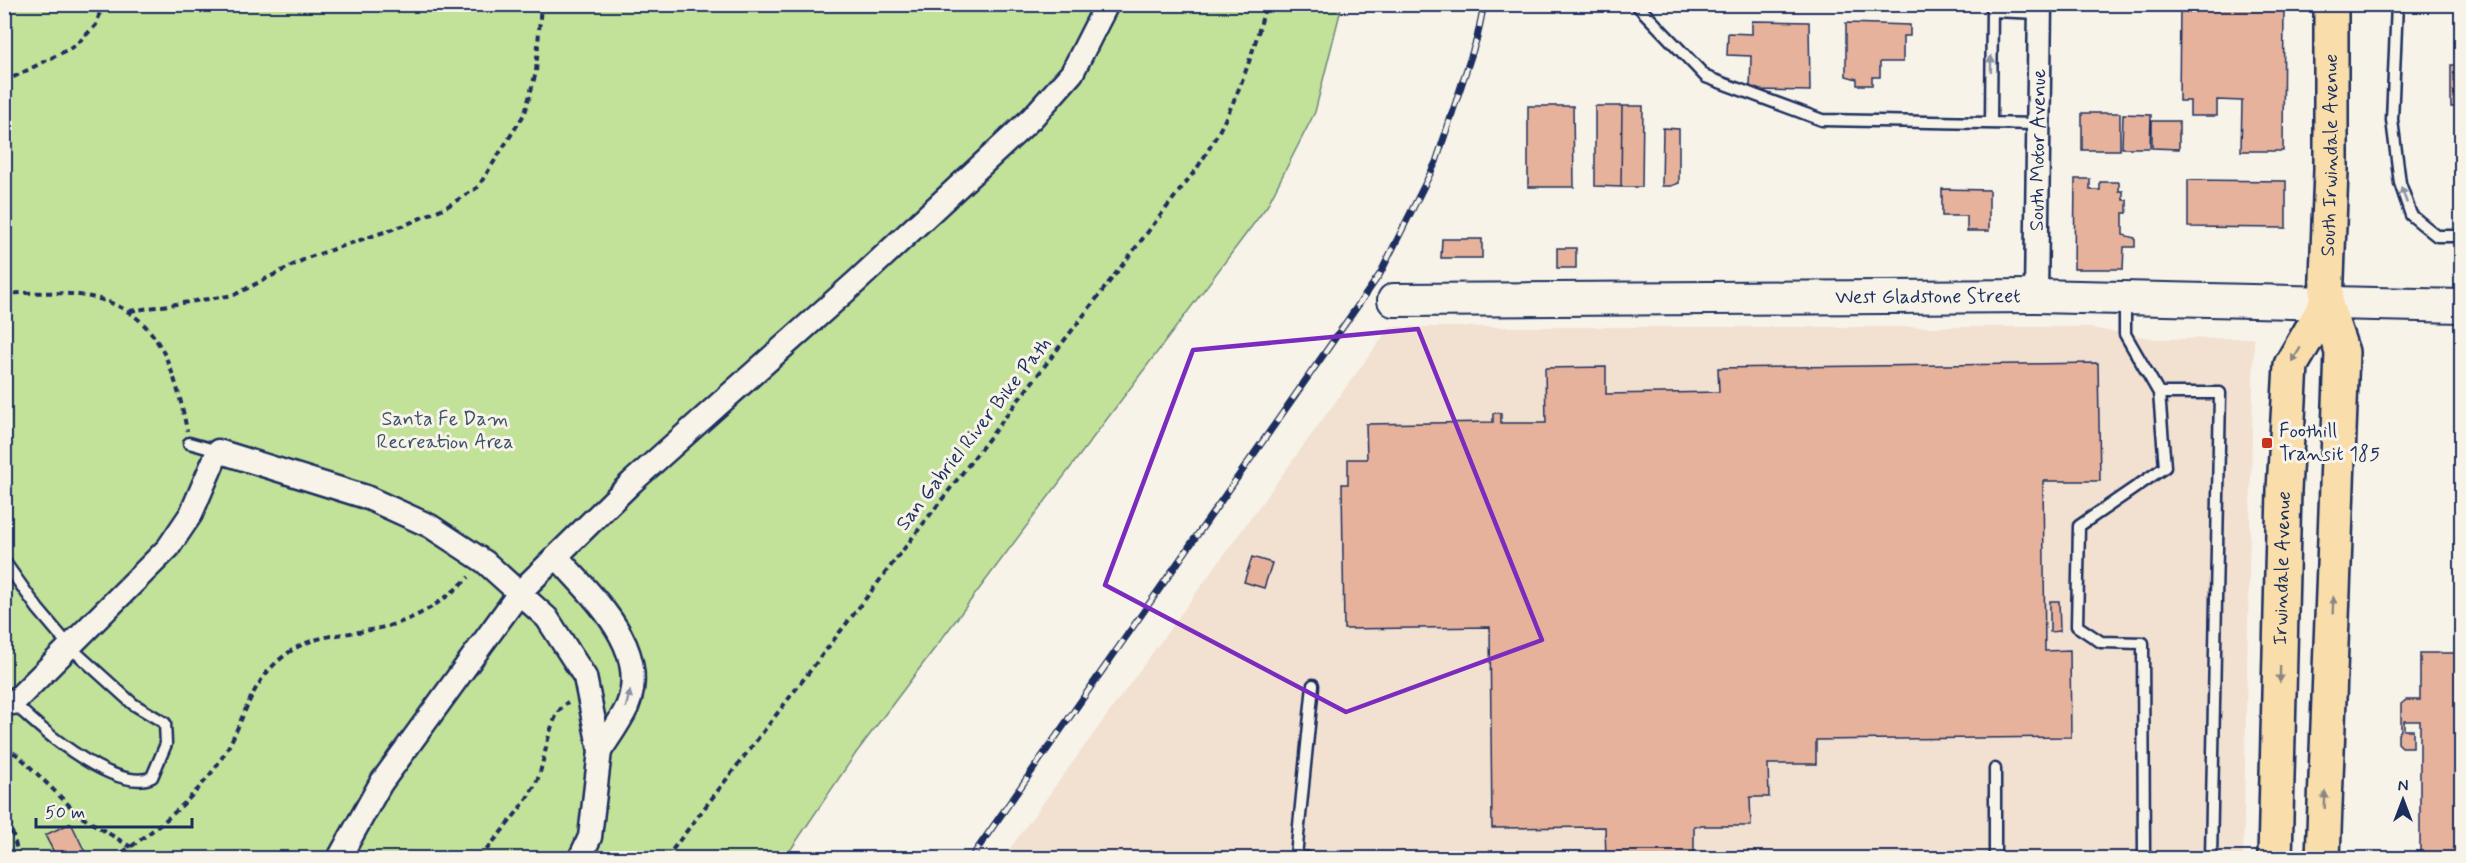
<svg xmlns="http://www.w3.org/2000/svg" width="2466" height="863" viewBox="0 0 2466 863" font-family="Mynerve,sans-serif">
  <style>
    .built { fill: #f2e0d1 }
    .green { fill: #c2e199; stroke: #6e887c; stroke-width: 1.5 }
    .building { fill: #e7b29b; stroke: #1b2f5e; stroke-width: 1.5 }
    .lines { fill: none; stroke-linecap: round; stroke-linejoin: round }
    .lane-casing { stroke: #1b2f5e; stroke-width: 15 }
    .street-casing { stroke: #1b2f5e; stroke-width: 27 }
    .secondary-casing { stroke: #1b2f5e; stroke-width: 36 }
    .primary-casing { stroke: #1b2f5e; stroke-width: 38 }
    .path { stroke: #1b2f5e; stroke-width: 4; stroke-dasharray: 6 4.5; stroke-linecap: butt }
    .lane { stroke: #f7f3e8; stroke-width: 10 }
    .street { stroke: #f7f3e8; stroke-width: 22 }
    .secondary { stroke: #f7f3e8; stroke-width: 32 }
    .primary { stroke: #f9deab; stroke-width: 33 }
    .rail-casing { stroke: #1b2f5e; stroke-width: 7 }
    .rail { stroke: #f7f3e8; stroke-width: 4.5; stroke-dasharray: 14; stroke-linecap: butt }
    .oneway { fill: #8991a3 }
    .oneway2 { fill: #8a8684 }
    .marked { fill: none; stroke: #7b2cbf; stroke-width: 4.5; stroke-linejoin: round }
    .poi-dot { fill: #c8321e; stroke: #f7f3e8; stroke-width: 2 }
    .labels { text-anchor: middle; dominant-baseline: central; stroke-width: 6; stroke-linejoin: round; paint-order: stroke }
    .street-label { font-size: 20px; fill: #1b2f5e; stroke: #f7f3e8 }
    .park-label { font-size: 20px; fill: #3c536a; stroke: #f7f3e8 }
    .poi-label { font-size: 20px; fill: #1b2f5e; stroke: #f7f3e8; text-anchor: start }
  </style>
  <rect width="100%" height="100%" fill="#f7f3e8"/>
  <filter id="ink" filterUnits="userSpaceOnUse"><feTurbulence type="fractalNoise" baseFrequency=".0167" numOctaves="2"/><feDisplacementMap in="SourceGraphic" scale="12" xChannelSelector="R" yChannelSelector="G"/><feConvolveMatrix kernelMatrix="1 2 1 2 8 2 1 2 1" color-interpolation-filters="sRGB"/></filter>
  <g filter="url(#ink)">
    <path class="built" d="M1390,327H2084L2157,339L2254,338L2243,858H1003Z"/>
    <path class="green" d="M5,5H1342L1315,112L1267,206L856,753L785,858H5Z"/>
    <path class="building" d="M2080,4H2176V8L2080,7Z
      M2180,4H2284L2283,151H2241L2242,101L2217,100V116H2190V101H2179Z
      M1752,21L1809,22L1810,91L1750,90L1751,56L1727,55L1728,33L1752,34Z
      M1846,23L1910,25V36H1903V62H1880V77H1872V85H1857V79L1846,76Z
      M2456,52H2462V107H2451V65H2456Z
      M1528,106H1573L1574,187H1528Z
      M1595,106H1622L1621,187L1595,186Z
      M1622,106H1643L1642,187H1621Z
      M2082,113H2120V150H2082Z
      M2123,114L2151,115L2150,148H2122Z
      M2152,121H2179V149L2152,148Z
      M1663,128L1679,129V183L1671,186H1662Z
      M2075,179H2090V190H2100V182H2119V191H2123V200H2127V213H2123V235L2135,238V247H2124L2123,269H2074Z
      M2188,180L2286,181V228L2188,227Z
      M1942,189L1989,190V231H1967V216H1942Z
      M1442,239H1482V258H1441Z
      M1557,248H1576V268H1557Z
      M2098,363L2100,481H2043L2045,651L2070,650L2071,737L1816,740V764H1768L1769,797H1750L1751,826H1694V858H1606L1605,827L1492,828L1490,627L1344,629L1342,484H1348V459H1367L1366,424L1493,422V413H1501V423H1546L1545,368L1606,367V394L1719,392L1718,368Z
      M1252,557L1272,563L1264,588L1244,582Z
      M2050,601H2059L2060,631L2050,632Z
      M2420,653H2462V858H2420V721H2404V730H2413V747H2402L2398,743V734L2401,730V704L2406,700H2420Z
      M71,823L85,852L71,858H57L45,835Z"/>
    <g class="lines">
      <g class="lane-casing">
        <path id="lane" d="M1636,4L1706,77L1822,120L2039,124
          M2397,4L2392,120L2400,183L2411,215L2437,236H2462
          M1992,11L2040,13
          M1991,122L1992,4
          M2125,299V334L2159,393L2165,467L2079,526L2077,626L2101,642L2143,643L2144,858
          M2159,393H2220L2211,858
          M189,443L218,451
          M4,561L38,609L71,648L133,704L165,723L166,744L152,777C115,795 28,721 4,692
          M1308,858L1296,856L1313,685
          M1995,858V769"/>
      </g>
      <g class="street-casing">
        <g id="street">
          <path id="s1" d="M2036,296L2040,4"/>
          <path d="M557,557C591,596 652,648 627,707C620,722 609,737 600,751"/>
          <path d="M13,703L168,548L191,514L218,451L366,497L430,526L485,562L547,618L585,677L600,751L590,837L580,858"/>
          <path d="M339,858L381,783L520,592L632,482L857,281L1032,118L1072,73L1107,4"/>
        </g>
      </g>
      <g class="secondary-casing">
        <g id="secondary">
          <path id="s2" d="M1394,300L2036,296L2462,306"/>
        </g>
      </g>
      <g class="primary-casing">
        <g id="primary">
          <path id="s3" d="M2275,858L2284,490L2291,365L2326,305"/>
          <path id="s4" d="M2323,858L2342,352L2326,305L2331,170V4"/>
        </g>
      </g>
      <path class="path" d="M97,4H111
        M4,82L75,46L96,25L102,6
        M4,294C124,286 165,311 187,431
        M130,311L234,295L307,258L405,225L448,206L478,187L525,113L536,72L541,4
        M4,747L19,756L80,816L131,847
        M4,801L19,858
        M114,858C155,831 196,799 223,756C246,719 248,684 284,656C313,632 350,636 384,627C418,619 444,601 469,577
        M480,858C498,835 523,808 536,783C546,763 547,715 568,702
        M666,858L1197,168C1232,115 1250,66 1266,4"/>
      <use href="#lane" class="lane"/>
      <use href="#street" class="street"/>
      <use href="#secondary" class="secondary"/>
      <use href="#primary" class="primary"/>
      <g class="rail-casing">
        <path id="rail" d="M971,858L1380,274L1436,162L1477,38L1484,4"/>
      </g>
      <use href="#rail" class="rail"/>
    </g>
    <defs><path id="oneway-solid" d="M-6-.8H1V-3.2L6.5 0L1 3.2V.8H-6Z" transform="scale(1.5)"/></defs>
    <g class="oneway">
      <use href="#oneway-solid" transform="translate(1991 64) rotate(-89)"/>
      <use href="#oneway-solid" transform="translate(2404 195) rotate(-109)"/>
      <use href="#oneway-solid" transform="translate(628 699) rotate(-76)"/>
    </g>
    <g class="oneway2">
      <use href="#oneway-solid" transform="translate(2296 355) rotate(121)"/>
      <use href="#oneway-solid" transform="translate(2333 605) rotate(-88)"/>
      <use href="#oneway-solid" transform="translate(2280 674) rotate(91)"/>
      <use href="#oneway-solid" transform="translate(2325 800) rotate(-88)"/>
    </g>
  </g>
  <path class="marked" d="M1418,329L1542,640L1346,712L1105,585L1193,350Z"/>
  <rect class="poi-dot" x="2261" y="437" width="12" height="12" rx="3"/>
  <g class="labels">
    <g class="street-label">
      <text stroke="none"><textPath href="#s1" startOffset="146">South Motor Avenue</textPath></text>
      <text stroke="none"><textPath href="#s4" startOffset="706">South Irwindale Avenue</textPath></text>
      <text stroke="none"><textPath href="#s2" startOffset="534">West Gladstone Street</textPath></text>
      <text transform="translate(974 434) rotate(-52)">San Gabriel River Bike Path</text>
      <text stroke="none"><textPath href="#s3" startOffset="290">Irwindale Avenue</textPath></text>
    </g>
    <g class="park-label">
      <text x="445" y="419">Santa Fe Dam<tspan x="445" dy="23">Recreation Area</tspan></text>
    </g>
    <g class="poi-label">
      <text x="2279" y="431">Foothill<tspan x="2279" dy="23">Transit 185</tspan></text>
    </g>
  </g>
  <rect width="2466" height="863" fill="none" stroke="#f7f3e8" stroke-width="24"/>
  <rect x="12" y="12" width="2442" height="839" fill="none" stroke="#1b2f5e" stroke-width="2" filter="url(#ink)"/>
  <g transform="translate(2403 800)" stroke="#f7f3e8" stroke-width="4.5" paint-order="stroke">
  <path d="M0-4.5L10 22L0 15L-10 22Z" fill="#1b2f5e"/>
  <text y="-9" font-size="16" font-weight="bold" text-anchor="middle" fill="#1b2f5e">N</text>
  </g>
  <path d="M36 818v9h156v-9" fill="none" stroke="#1b2f5e" stroke-width="3"/>
  <text x="45" y="818" font-size="18" fill="#1b2f5e" stroke="#f7f3e8" stroke-width="4.5" paint-order="stroke">50 m</text>
</svg>
